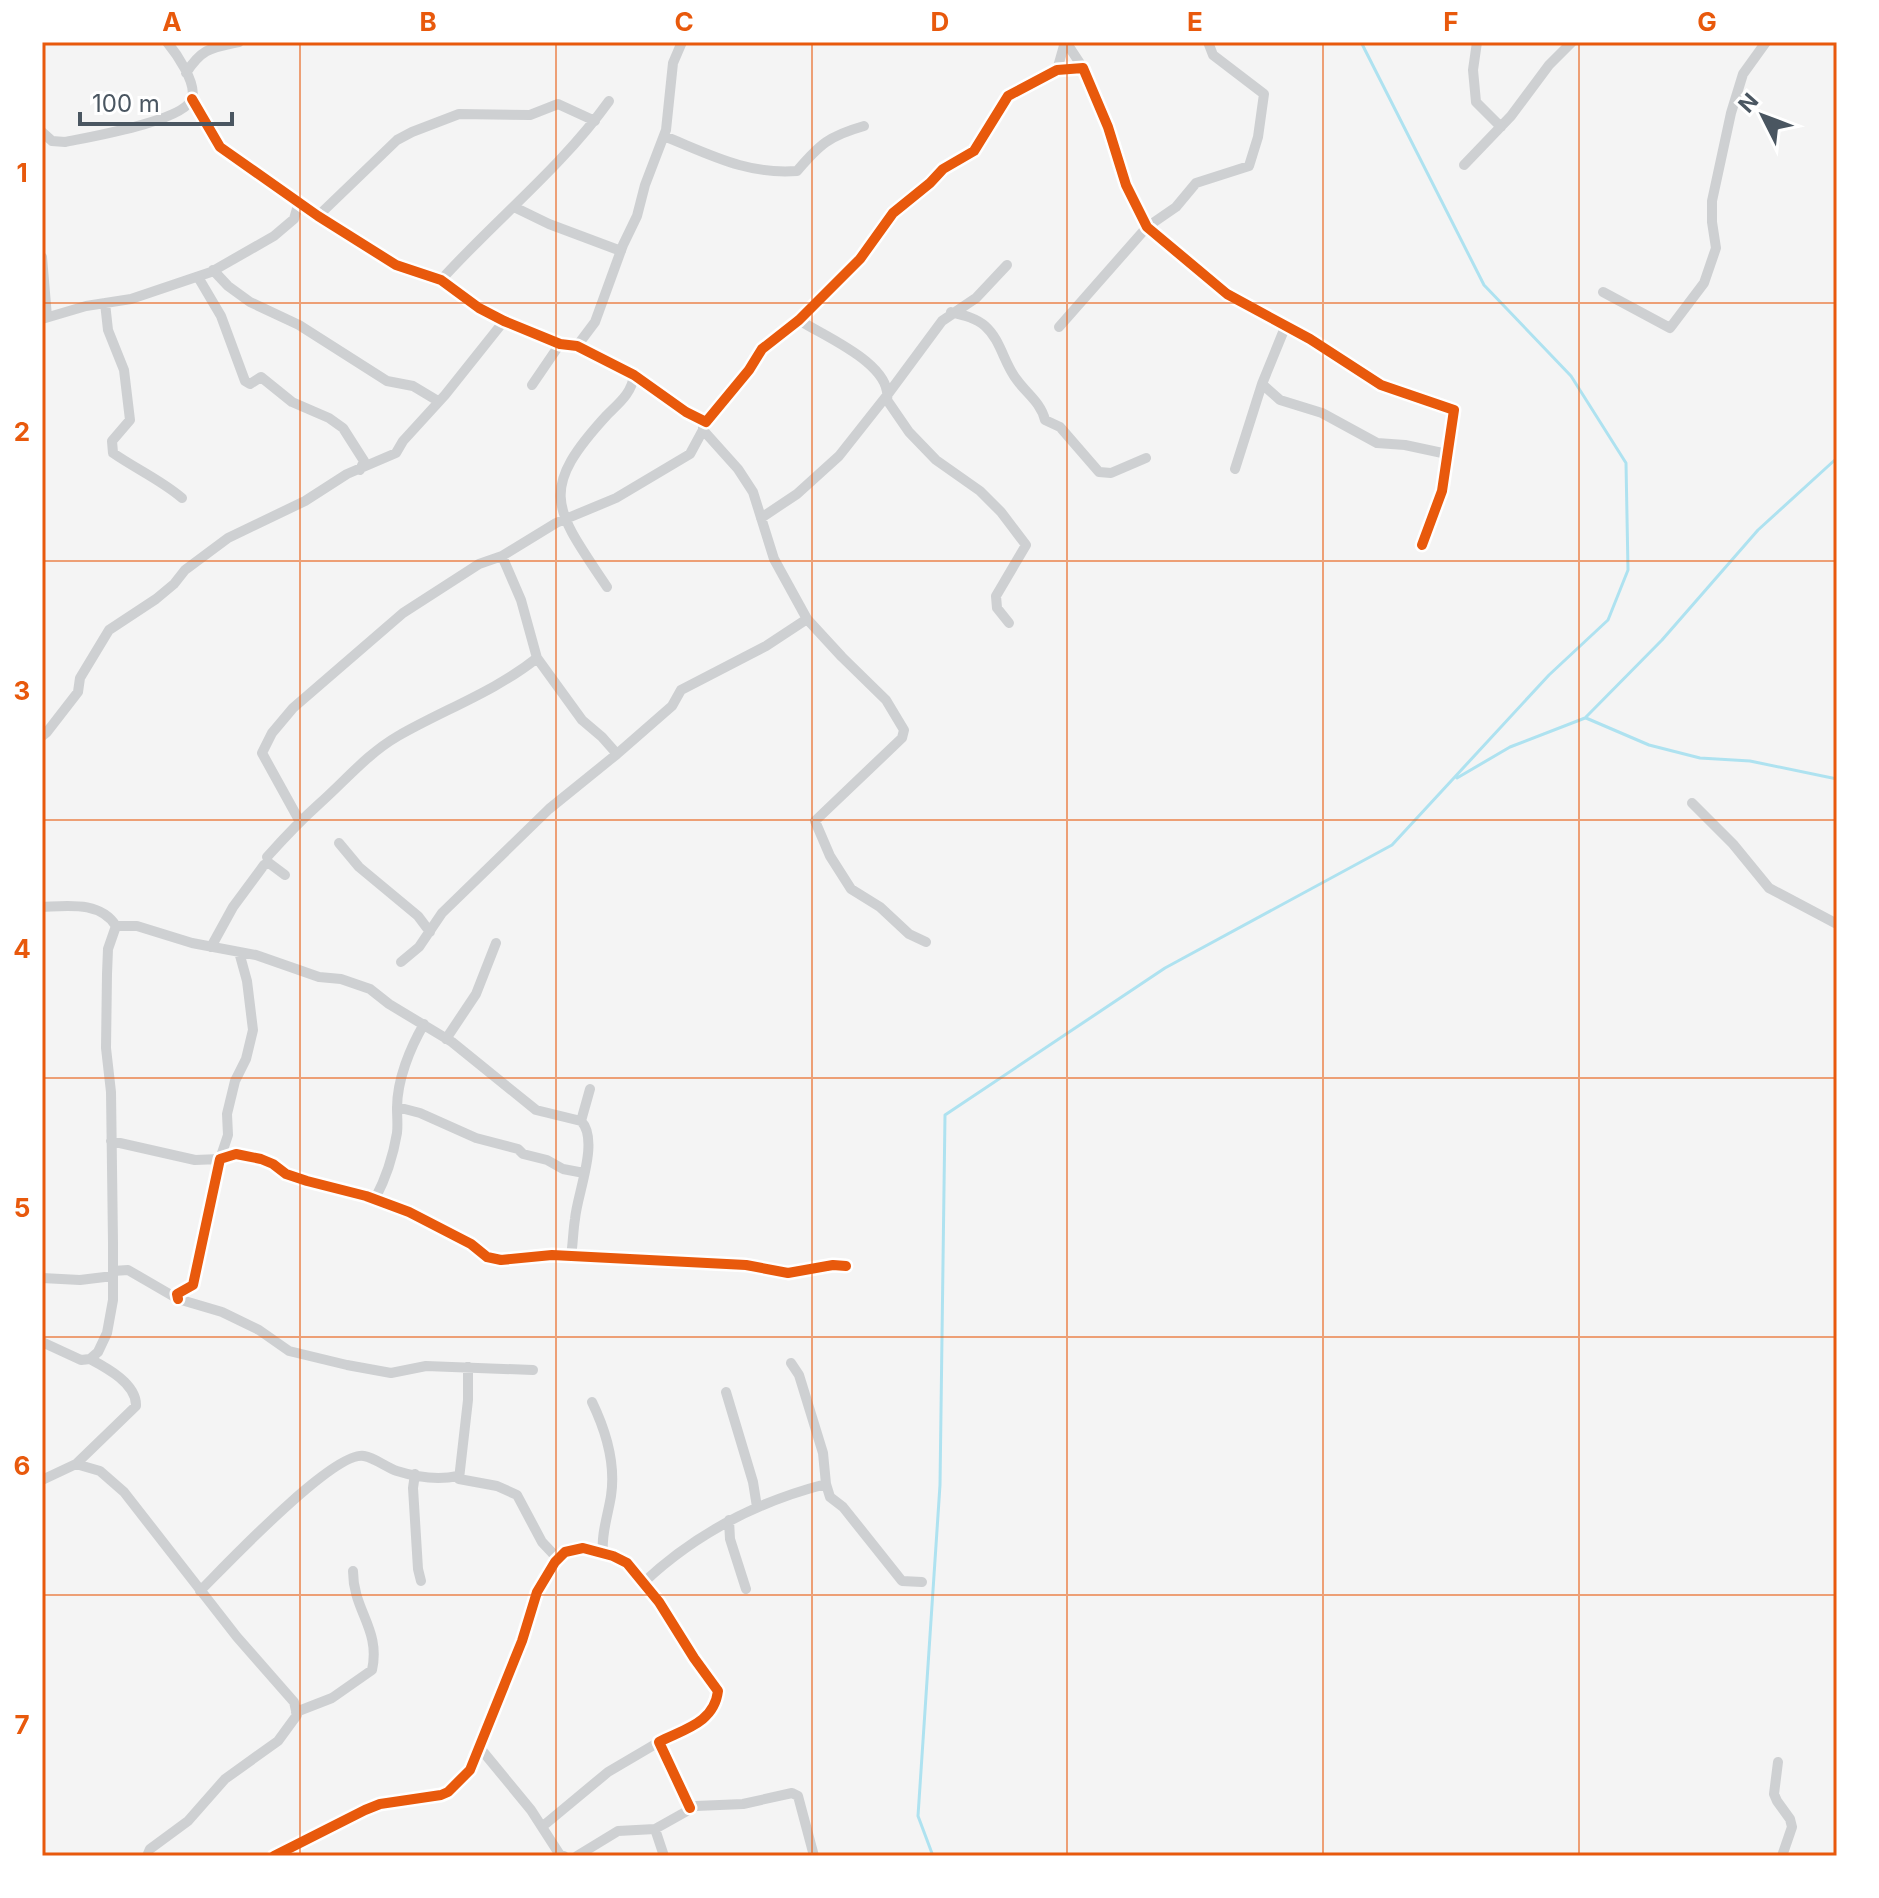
<svg xmlns="http://www.w3.org/2000/svg" width="1879" height="1898" viewBox="0 0 1879 1898" font-family="Inter,sans-serif">
  <style>
    .lines { fill: none; stroke-linecap: round; stroke-linejoin: round }
    .stream { stroke: #aee2f0; stroke-width: 3 }
    .street { stroke: #ced0d2; stroke-width: 10 }
    .cycleway-casing { stroke: #fff; stroke-width: 15 }
    .cycleway { stroke: #e8590c; stroke-width: 10 }
    .grid { fill: none; stroke: #e8590c; stroke-width: 2; stroke-opacity: 0.55 }
    .neatline { fill: none; stroke: #e8590c; stroke-width: 3 }
    .grid-label { font-size: 26px; text-anchor: middle; font-weight: bold; fill: #e8590c }
  </style>
  <rect width="100%" height="100%" fill="#f4f4f4"/>
  <g class="lines">
    <path class="stream" d="M1586,718L1649,745L1700,758L1750,761L1837,779
      M1457,778L1510,747L1585,718L1662,640L1758,530L1837,458
      M933,1856L918,1816L940,1485L945,1115L1165,968L1392,845L1549,675L1608,620L1628,570L1626,463L1571,376L1484,285L1361,42"/>
    <path class="street" d="M1066,42L1083,68
      M1477,42L1473,70L1476,102L1501,127
      M1057,70L1065,42
      M186,73C202,48 211,48 239,42
      M192,99L220,147L318,216L396,265L441,280L479,308L504,321L560,344L577,346L634,375L686,412L706,422L749,370L762,349L799,320L860,259L893,213L930,183L943,169L974,151L1008,96L1057,70L1083,68L1108,127L1126,185L1147,227L1227,294L1310,339L1381,385L1454,410L1442,491L1422,545
      M42,132L52,141L65,142C89,137 186,121 192,98C197,83 176,53 167,42
      M664,136C709,154 747,175 797,171C820,144 829,136 864,126
      M1464,165L1511,116L1549,65L1572,42
      M514,207L549,224L621,251
      M318,216L397,140L412,132L459,114L530,115L558,104L595,121
      M42,257L47,317
      M213,270L228,286L250,302L299,325L387,381L413,386L438,401
      M198,277L221,316L245,381L250,384L261,377L292,402L329,418L343,428L364,461L360,470
      M441,280C496,219 561,168 609,101
      M1603,292L1670,328L1704,283L1716,248L1712,222V201L1731,113L1743,74L1766,42
      M105,303L108,330L124,370L130,420L112,441L113,453C136,469 161,480 182,498
      M951,312C963,315 976,318 985,326C1001,340 1004,364 1017,380C1027,394 1041,403 1045,420L1060,427L1099,472L1111,473L1146,458
      M42,319L86,306L131,299L211,272L274,236L294,219L299,202
      M799,320C823,336 893,364 887,400L909,432L936,460L980,491L1001,512L1026,545L996,596L997,608L1009,623
      M1059,327L1147,227L1176,207L1196,183L1249,166L1258,137L1264,94L1213,55L1208,42
      M577,346L595,322L623,245L637,216L645,185L666,130L673,63L682,42
      M1262,384L1280,400L1322,413L1377,443L1405,445L1447,454
      M532,385L560,344
      M703,421V430L738,469L753,492L774,559L807,619L842,657L886,700L904,730L902,738L815,821L830,856L851,889L880,907L909,934L926,942
      M1235,469L1262,384L1286,325
      M761,518L797,494L839,456L888,394L942,321L976,298L1007,265
      M502,556L521,600L537,658
      M607,587C554,508 537,491 607,415C619,403 632,393 634,375
      M42,736L47,732L78,692L80,678L109,630L156,599L174,584L185,570L228,538L305,501L347,474L396,453L403,441L445,395L504,321
      M617,754L672,706L681,690L766,646L807,619
      M1692,803L1733,844L1769,888L1837,924
      M299,820L262,753L272,733L293,708L403,613L479,564L502,556L556,523L616,498L690,454L703,430
      M339,843L359,867L418,916L430,932
      M267,857C284,838 300,821 319,804C345,781 367,754 398,736C443,710 496,691 537,658L582,720L602,737L617,754L549,809L442,913L419,947L401,962
      M42,907C68,906 100,901 116,926L108,949L107,974L106,1048L111,1092L113,1243V1300L107,1333L98,1352L90,1359L81,1360L42,1342
      M116,926H137L192,943L256,955L319,977L341,979L370,989L389,1004L452,1042L536,1110L581,1121L590,1089
      M211,947L233,907L264,865L269,863L285,875
      M446,1039L476,994L496,943
      M397,1107L420,1113L476,1138L518,1149L523,1154L547,1160L563,1169L584,1173
      M111,1141L195,1160L220,1159L228,1135L227,1114L235,1081L246,1059L253,1030L247,981L239,952
      M375,1199C386,1178 393,1157 397,1133C398,1125 397,1116 397,1108C397,1080 410,1048 424,1024
      M571,1256C573,1244 573,1231 575,1219C577,1194 600,1140 581,1121
      M113,1271L128,1270L178,1299L222,1312L259,1330L289,1351L347,1365L391,1373L426,1366L533,1370
      M42,1278L80,1280L113,1276
      M178,1299L177,1294L193,1285L220,1159L236,1154L261,1159L273,1164L286,1174L307,1181L366,1196L409,1212L471,1244L487,1257L501,1260L552,1255L746,1265L788,1273L833,1265L846,1266
      M468,1367V1400L459,1479L497,1486L517,1495L542,1542L558,1559
      M726,1392L753,1482L757,1507
      M592,1402C606,1431 616,1463 611,1496C608,1515 601,1534 603,1553
      M76,1464L136,1406C137,1384 107,1368 90,1359
      M415,1474L413,1488L418,1569L421,1581
      M42,1480L76,1464L100,1471L124,1492L237,1637L294,1702L297,1715L278,1741L225,1779L188,1821L150,1849L147,1856
      M826,1484L830,1497L843,1507L902,1581L922,1582
      M729,1520L730,1539L746,1589
      M643,1583C696,1533 756,1502 826,1484L823,1453L799,1375L791,1363
      M200,1591C224,1567 334,1450 364,1456C375,1458 386,1467 397,1471C416,1477 439,1480 458,1476
      M296,1712L332,1698L372,1670C381,1629 353,1611 353,1571
      M480,1748L531,1810L560,1855L564,1856
      M1778,1762L1774,1794L1777,1801L1790,1819L1792,1827L1782,1856
      M543,1826L608,1772L659,1742
      M655,1829L664,1856
      M274,1856L365,1810L380,1804L441,1795L448,1792L470,1770L522,1641L537,1592L555,1562L565,1552L583,1548L613,1556L627,1563L659,1602L694,1658L718,1691C714,1723 684,1729 659,1742L690,1808
      M577,1856L618,1831L655,1829L696,1806L743,1804L792,1793L798,1796L814,1856"/>
    <g class="cycleway-casing">
      <path id="cycleway" d="M192,99L220,147L318,216L396,265L441,280L479,308L504,321L560,344L577,346L634,375L686,412L706,422L749,370L762,349L799,320L860,259L893,213L930,183L943,169L974,151L1008,96L1057,70L1083,68L1108,127L1126,185L1147,227L1227,294L1310,339L1381,385L1454,410L1442,491L1422,545
        M178,1299L177,1294L193,1285L220,1159L236,1154L261,1159L273,1164L286,1174L307,1181L366,1196L409,1212L471,1244L487,1257L501,1260L552,1255L746,1265L788,1273L833,1265L846,1266
        M274,1856L365,1810L380,1804L441,1795L448,1792L470,1770L522,1641L537,1592L555,1562L565,1552L583,1548L613,1556L627,1563L659,1602L694,1658L718,1691C714,1723 684,1729 659,1742L690,1808"/>
    </g>
    <use href="#cycleway" class="cycleway"/>
  </g>
  <path class="grid" d="M300,42V1856M556,42V1856M812,42V1856M1067,42V1856M1323,42V1856M1579,42V1856M42,303H1837M42,561H1837M42,820H1837M42,1078H1837M42,1337H1837M42,1595H1837"/>
  <rect width="1879" height="1898" fill="none" stroke="#ffffff" stroke-width="88"/>
  <g transform="translate(1763 116) rotate(312)" stroke="#ffffff" stroke-width="6" paint-order="stroke">
  <path d="M0-6L14 30L0 20L-14 30Z" fill="#4a5661"/>
  <text y="-12" font-size="22" font-weight="bold" text-anchor="middle" fill="#4a5661">N</text>
  </g>
  <path d="M80 112v12h152v-12" fill="none" stroke="#4a5661" stroke-width="4"/>
  <text x="92" y="112" font-size="24" fill="#4a5661" stroke="#ffffff" stroke-width="6" paint-order="stroke">100 m</text>
  <rect x="44" y="44" width="1791" height="1810" class="neatline"/>
  <g class="grid-label">
    <text x="172" y="31">A</text>
    <text x="428" y="31">B</text>
    <text x="684" y="31">C</text>
    <text x="940" y="31">D</text>
    <text x="1195" y="31">E</text>
    <text x="1451" y="31">F</text>
    <text x="1707" y="31">G</text>
    <text x="22" y="182">1</text>
    <text x="22" y="441">2</text>
    <text x="22" y="700">3</text>
    <text x="22" y="958">4</text>
    <text x="22" y="1217">5</text>
    <text x="22" y="1475">6</text>
    <text x="22" y="1734">7</text>
  </g>
</svg>
